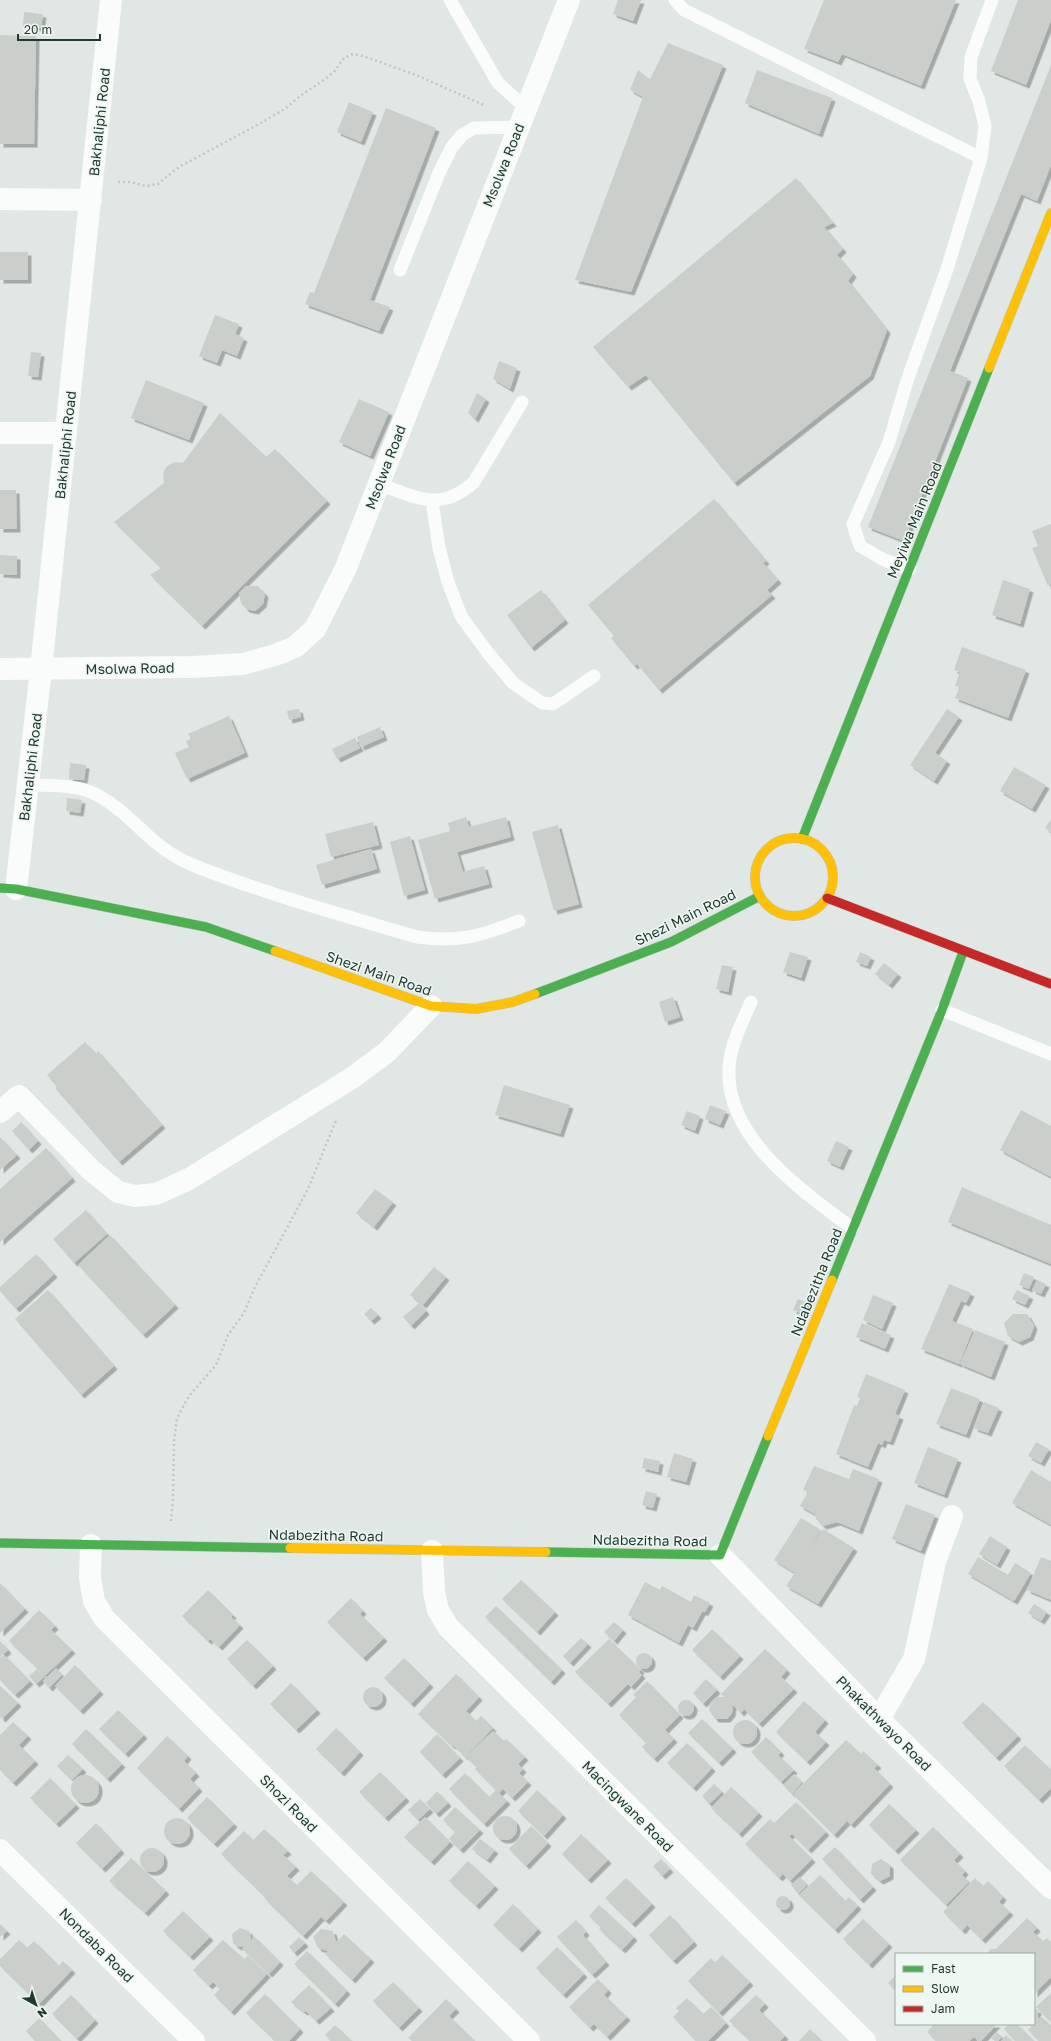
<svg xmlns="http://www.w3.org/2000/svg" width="1051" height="2041" viewBox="0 0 1051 2041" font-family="'Golos Text',sans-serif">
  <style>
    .building { fill: #cacfcc; filter: url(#shadow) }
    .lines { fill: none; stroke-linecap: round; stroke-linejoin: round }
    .fast-casing { stroke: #bac4bf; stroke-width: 10 }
    .slow-casing { stroke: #bac4bf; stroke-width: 10 }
    .jam-casing { stroke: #bac4bf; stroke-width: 10 }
    .path { stroke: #bfc7c3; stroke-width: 2.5; stroke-dasharray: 2 3; stroke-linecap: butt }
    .lane { stroke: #fafbfb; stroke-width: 13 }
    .street { stroke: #fafbfb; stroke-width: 22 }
    .fast { stroke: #4caf50; stroke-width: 9 }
    .slow { stroke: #ffc107; stroke-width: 9 }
    .jam { stroke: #c62828; stroke-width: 9 }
    .labels { text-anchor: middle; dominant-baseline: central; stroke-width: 3; stroke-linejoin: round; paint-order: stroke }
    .street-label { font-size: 14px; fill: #1f392e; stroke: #eef7f1 }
  </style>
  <defs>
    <filter id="shadow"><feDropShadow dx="3.5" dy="3.5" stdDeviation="0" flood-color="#0004"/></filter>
  </defs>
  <rect width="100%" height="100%" fill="#e1e7e4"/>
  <path class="building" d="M618,0H641L633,21L613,14Z
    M824,0H956L921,86L842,54L838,62L804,49Z
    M1018,0H1051V20L1026,85L991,71Z
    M24,12L43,14L41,28L23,26Z
    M0,35L36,36L34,144H0Z
    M668,43L723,65L631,292L575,280L643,97L630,90L638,70L650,79Z
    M1051,65V165L1037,201L1021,194L950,371L968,378L904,541L868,527Z
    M757,70L832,98L819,134L745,103Z
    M349,102L373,112L361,142L337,132Z
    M386,108L436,128L370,300L390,307L379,331L305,304L310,292L314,293Z
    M796,178L833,223L824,227L843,249L837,255L853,274L848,281L887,330L870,376L734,483L646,375L628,387L593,347Z
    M0,252H28V280H0Z
    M215,315L239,324L235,334L244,338L237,356L222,350L217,363L199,356Z
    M31,352L41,353L38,377L28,376Z
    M499,361L517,368L510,389L493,379Z
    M146,380L204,403L189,440L131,418Z
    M477,393L486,399L475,419L468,413Z
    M359,399L389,412L370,456L339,442Z
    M220,413L266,457L275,449L327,501L202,626L150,575L161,568L114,522L164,483L163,474L166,467L174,462L183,463Z
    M0,490H16L17,529H0Z
    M714,499L766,561L763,563L778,580L767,590L772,595L659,690L637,664L634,666L611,638L614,636L588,605Z
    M1051,524V584L1048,586L1032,548L1038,546L1032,531Z
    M0,555L17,556V575L0,574Z
    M1003,580L1030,589L1020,624L992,615Z
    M246,586H258L265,594L263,604L255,611L246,609L241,603L239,593Z
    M541,590L565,620L531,648L507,615Z
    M962,647L1026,670L1008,718L955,698L960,687L955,686L960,672L954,670Z
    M299,709L301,717L289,720L287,711Z
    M947,709L959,717L935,753L947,761L934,781L910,765Z
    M229,716L245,753L187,779L175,753L189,747L186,741L191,739L188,734Z
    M380,727L384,737L361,747L357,737Z
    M355,738L360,748L337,759L332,749Z
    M70,763L86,765L84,780L69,779Z
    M1014,767L1046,785L1032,809L1000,791Z
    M67,798L82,800L80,813L66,811Z
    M466,817L469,827L506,817L511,837L457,852L463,872L484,866L489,884L435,899L418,840L450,831L448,823Z
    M1051,819V832L1045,828Z
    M373,822L379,845L331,857L325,834Z
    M558,825L579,904L554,911L532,832Z
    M410,836L425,890L404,896L390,842Z
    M371,849L377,869L322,885L316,865Z
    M790,952L808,957L801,978L783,972Z
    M860,952L871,957L867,966L856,962Z
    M884,963L898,974L889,985L875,974Z
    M722,965L733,967L728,992L716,989Z
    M673,997L680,1017L665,1022L659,1002Z
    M85,1042L96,1054L98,1051L162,1125L119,1162L55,1088L57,1087L47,1075Z
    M504,1085L570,1105L560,1134L495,1115Z
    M710,1105L726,1111L720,1125L705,1119Z
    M1021,1110L1051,1126V1177L1000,1150Z
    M687,1111L700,1116L695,1131L681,1125Z
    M21,1122L38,1141L29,1150L12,1131Z
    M0,1137L17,1155L0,1170Z
    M836,1141L849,1147L840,1167L827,1161Z
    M46,1148L72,1178L0,1242V1189Z
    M962,1187L1051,1225V1264L948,1222Z
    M375,1189L393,1202L374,1227L356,1213Z
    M86,1210L107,1234L74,1263L53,1239Z
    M110,1235L175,1305L143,1335L78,1265Z
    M36,1254L54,1274L16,1309L0,1291V1287Z
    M434,1267L446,1277L423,1305L410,1295Z
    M1024,1273L1034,1277L1029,1289L1019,1285Z
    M1037,1280L1046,1284L1041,1294L1032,1290Z
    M949,1284L971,1293L966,1303L961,1301L952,1321L973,1329L959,1364L921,1349Z
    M48,1290L114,1366L81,1395L15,1319Z
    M1017,1290L1030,1296L1025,1305L1012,1299Z
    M873,1295L893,1303L882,1329L863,1320Z
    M798,1299L807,1302L803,1314L793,1310Z
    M419,1303L426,1311L411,1326L403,1317Z
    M371,1308L378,1315L371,1321L364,1314Z
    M1013,1314H1027L1034,1326L1030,1337L1019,1342L1008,1336L1004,1323Z
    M862,1323L891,1335L885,1349L856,1337Z
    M975,1330L1005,1342L991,1377L960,1364Z
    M866,1374L905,1390L895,1414L900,1416L890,1442L884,1440L882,1445L878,1443L868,1467L836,1454L854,1405L857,1406L860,1398L857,1397Z
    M951,1388L980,1399L966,1435L936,1424Z
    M984,1402L999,1408L988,1433L974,1428Z
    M1036,1442L1049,1449L1041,1463L1028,1456Z
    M928,1447L958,1459L944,1495L914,1483Z
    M674,1453L693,1459L686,1482L667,1477Z
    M644,1458L660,1461L658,1472L642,1468Z
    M814,1466L849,1479L853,1469L879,1479L859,1531L837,1522L823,1526L816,1519L815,1514L800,1506L808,1492L803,1490Z
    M1031,1470L1051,1482V1525L1012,1503Z
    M646,1491L657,1494L653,1508L642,1505Z
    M906,1504L935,1515L921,1551L892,1539Z
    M801,1518L821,1530L809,1551L823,1529L854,1548L818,1604L786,1586L795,1573L774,1560Z
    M990,1536L1007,1547L997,1565L979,1554Z
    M978,1557L1008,1575L1015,1563L1031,1573L1014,1601L968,1574Z
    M1041,1557L1051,1561V1600L1027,1590Z
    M521,1580L555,1612L537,1632L502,1599Z
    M645,1582L660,1590L662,1586L691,1602L694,1595L710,1603L705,1612H702L693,1628L688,1625L679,1643L628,1615Z
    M0,1583L25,1609L0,1633Z
    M208,1590L233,1615L231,1617L240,1625L219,1647L210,1639L208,1641L182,1616Z
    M351,1598L363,1611L360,1614L384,1638L363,1658L327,1622Z
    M1034,1604L1047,1612L1041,1621L1028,1613Z
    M496,1606L562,1670L551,1682L485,1617Z
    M39,1610L55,1626L51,1630L72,1650L45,1676L9,1641Z
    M614,1622L623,1630L614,1641L604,1632Z
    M712,1629L740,1656L720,1677L692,1650Z
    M581,1638L588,1644L570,1663L563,1656Z
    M609,1639L641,1670L639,1672L642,1675L631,1687L628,1684L608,1704L575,1672Z
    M247,1640L273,1666L253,1686L227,1659Z
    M0,1641L8,1650L0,1657Z
    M765,1649L787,1670L781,1677L794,1689L759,1724L744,1709L741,1713L733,1705L732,1713L727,1719H715L709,1710L711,1702L717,1697H724L721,1694Z
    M636 1661a8 8 0 1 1 16 0a8 8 0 1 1-16 0Z
    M4,1655L30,1681L15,1695L0,1680V1658Z
    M404,1658L430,1684L411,1704L384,1678Z
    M75,1665L100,1691L80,1711L55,1686Z
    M56,1668L62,1675L49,1688L43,1681Z
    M37,1669L44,1677L36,1684L29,1676Z
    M456,1674L479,1697L466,1711L476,1721L452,1746L418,1714Z
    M706,1679L717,1690L703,1704L693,1693Z
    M647,1681L680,1715L665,1730L674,1739L654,1759L642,1747L646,1743L619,1715L636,1697L633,1695Z
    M291,1683L317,1710L296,1730L270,1704Z
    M0,1686L18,1703L2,1719L0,1717Z
    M363 1697a10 10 0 1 1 20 0a10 10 0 1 1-20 0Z
    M678 1708a8 8 0 1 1 16 0a8 8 0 1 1-16 0Z
    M804,1701L825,1720L815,1732L826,1742L807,1762L776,1732Z
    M983,1702L1018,1736L996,1758L962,1723Z
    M118,1710L144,1735L125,1754L99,1729Z
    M481,1716L493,1728L465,1757L453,1745Z
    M702,1719L733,1749L719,1763L688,1733Z
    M733 1732a12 12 0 1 1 24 0a12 12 0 1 1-24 0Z
    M13,1722L28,1736L19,1745L35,1761L13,1783L0,1770V1735Z
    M336,1728L360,1752L341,1773L316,1749Z
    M86,1729L122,1764L107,1779L72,1744Z
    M493,1731L504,1741L506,1739L525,1757L518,1764L523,1769L519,1773L528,1782L512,1798L503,1789L499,1793L475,1769L477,1767L466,1757Z
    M437,1734L460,1758L442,1775L420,1752Z
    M167,1736L188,1756L184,1761L196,1773L190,1779L199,1788L179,1809L137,1768Z
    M766,1737L781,1752L778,1755L794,1770L781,1782L751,1752Z
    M846,1740L861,1754L863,1751L878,1765L874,1768L890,1784L851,1825L847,1821L834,1835L793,1794Z
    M687,1743L712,1768L693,1788L667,1763Z
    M1025,1745L1051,1770V1788L1039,1800L1004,1766Z
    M68,1755L83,1769L72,1780L57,1766Z
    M380,1772L406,1798L385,1818L359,1792Z
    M465,1773L489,1797L496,1790L507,1801L484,1824L449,1789Z
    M794,1774L802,1782L792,1794L783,1785Z
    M71 1789a14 14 0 1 1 28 0a14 14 0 1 1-28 0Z
    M50,1778L76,1805L56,1824L30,1798Z
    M714,1784L722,1792L709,1804L702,1796Z
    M731,1787L759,1813L739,1834L711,1808Z
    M537,1790L563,1815L544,1836L518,1811Z
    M437,1791L448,1803L436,1814L426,1803Z
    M207,1797L234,1824L214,1844L187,1818Z
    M420,1799L430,1809L418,1820L408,1810Z
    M796,1802L826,1832L808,1850L792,1834L789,1836L812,1859L790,1881L783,1874L779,1878L745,1844L770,1819L774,1823Z
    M889,1804L916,1830L895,1851L869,1825Z
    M455,1807L480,1830L460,1850L449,1839L455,1832L443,1820Z
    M493 1828a12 12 0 1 1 24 0a12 12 0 1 1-24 0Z
    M425,1817L450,1842L431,1862L404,1837Z
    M164 1831a13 13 0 1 1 26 0a13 13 0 1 1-26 0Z
    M96,1823L121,1850L102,1869L76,1843Z
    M531,1826L548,1843L526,1866L509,1849Z
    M933,1827L960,1854L954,1860L965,1871L962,1875L969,1882L946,1905L900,1860Z
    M264,1829L288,1851L283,1855L296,1867L287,1876L297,1885L311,1871L344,1902L326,1921L321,1917L303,1936L265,1899L284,1880L266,1898L221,1854L244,1831L253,1840Z
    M581,1834L608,1860L588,1880L562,1854Z
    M480,1839L495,1850L487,1860L472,1849Z
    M835,1847L873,1887L860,1900L822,1859Z
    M140 1860a12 12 0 1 1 24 0a12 12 0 1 1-24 0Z
    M131,1858L166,1891L145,1913L109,1881Z
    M661,1859L670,1869L662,1876L653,1866Z
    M881,1859L890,1865V1876L880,1881L871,1874L872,1864Z
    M468,1861L495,1886L476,1906L449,1881Z
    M820,1875L845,1901L849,1897L858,1906L835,1930L799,1895Z
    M800,1877L807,1885L798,1894L791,1885Z
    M626,1878L652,1904L632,1924L605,1898Z
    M975,1878L983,1886L988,1881L1003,1897L999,1902L1010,1912L982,1940L967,1925L962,1931L943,1912Z
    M776 1903a7 7 0 1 1 14 0a7 7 0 1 1-14 0Z
    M513,1904L538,1929L519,1949L493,1925Z
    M599,1905L634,1937L622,1950L599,1929L601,1927L589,1916Z
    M183,1911L210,1937L190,1957L163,1931Z
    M670,1915L694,1942L673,1961L649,1935Z
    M1027,1918L1037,1928L1033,1932L1043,1941L1047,1938L1051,1942V1977L1034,1994V1954H986L991,1949H996Z
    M863,1919L889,1944L869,1965L843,1939Z
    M576,1920L586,1932L583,1935L606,1962L592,1975L557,1937Z
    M0,1924L7,1931L0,1937Z
    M240,1928L249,1931L251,1937L250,1942L254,1936L280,1962L269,1974L242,1949L245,1946L238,1947L233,1943L232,1934Z
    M321,1929L333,1931L336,1942L344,1934L371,1959L352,1980L325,1954L328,1951L318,1948L313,1937Z
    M299,1937L305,1943L294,1953L289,1947Z
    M19,1940L27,1948L34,1941L59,1966L63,1961L72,1970L39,2004L0,1966V1959Z
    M223,1940L244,1959L248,1956L267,1974L231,2012L214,1995L220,1989L213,1982L209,1986L193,1970Z
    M557,1947L584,1974L563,1995L536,1968Z
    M307,1951L347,1991L335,2004L294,1964Z
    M722,1955L750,1982L719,2013L688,1981L711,1958L715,1963Z
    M896,1975V1991L888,1983Z
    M598,1979L608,1990L604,1995L627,2017L607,2037L594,2024L590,2028L569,2007Z
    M393,1982L419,2008L399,2028L373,2001Z
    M309,1985L331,2008L316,2021L306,2011L304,2012L291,2002Z
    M1051,1993V2022L1036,2007Z
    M265,1994L300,2029L289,2041H275L246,2013Z
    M71,1995L95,2020L77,2039L52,2014Z
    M756,1995L765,2004L759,2010L785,2036L780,2041H750L729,2021Z
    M687,1998L703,2014L711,2007L726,2023L708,2041H696L673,2017L679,2011L676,2008Z
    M446,1999L456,2009L449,2016L475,2041H412L408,2038Z
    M1034,2009L1038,2010L1037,2020L1041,2016L1051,2026V2041H1039L1028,2030L1036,2021L1034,2022Z
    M39,2018L61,2041H35L26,2031Z
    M934,2024H997L981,2041H978L974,2037L969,2041H936L927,2032Z
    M1009,2024H1017L1034,2041H1015L1004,2029Z
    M335,2025L352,2041H331L325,2035Z
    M810,2029L822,2041H799Z
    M997,2032L1002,2037L998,2041H995L991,2038Z
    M1006,2035L1012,2041H1001Z"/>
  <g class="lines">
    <g class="fast-casing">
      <path id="fast" d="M802,839L989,368
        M0,888L16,889L206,927L275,951
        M535,994L671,942L760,896
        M832,1280L942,1010L963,952
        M0,1543L290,1548
        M546,1552L720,1555L768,1436"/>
    </g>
    <g class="slow-casing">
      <path id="slow" d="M989,368L1051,213
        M755 877a39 39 0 1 1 78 0a39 39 0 1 1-78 0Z
        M275,951L431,1006L476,1009L513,1002L535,994
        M768,1436L832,1280
        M290,1548L546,1552"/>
    </g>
    <g class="jam-casing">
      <path id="jam" d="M827,898L1051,984"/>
    </g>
    <path class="path" d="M118,182H130L146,186L158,184L179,167L261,123L286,108L300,96L325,79L334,72L344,58L353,54L363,56L416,75L486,106
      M171,1521L173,1499L174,1441L177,1418L189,1396L216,1365L228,1335L244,1313L255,1287L308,1189L337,1118"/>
    <path class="lane" d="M450,0L498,83L526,108
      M675,0L684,10L981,158
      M400,270L439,173L452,147L462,135L474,128L518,127
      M379,484C416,497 440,513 474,482L522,402
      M432,501L439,548L448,582L461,616L488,653L513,683L542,703L553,704L594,676
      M910,569L884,560L860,546L853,524L889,442L907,381L947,269L981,158L985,126L979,101L970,79L971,57L992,0
      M28,785C51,786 79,784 99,796C132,814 149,845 186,862C215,875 247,885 277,895C323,910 370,923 417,937C458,943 480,936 519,921
      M751,1002C743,1021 733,1039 730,1059C718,1133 801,1190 852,1228
      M942,1010L1051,1054"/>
    <path class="street" d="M0,199L91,200
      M0,433H66
      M0,669L192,667L243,664L275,655L295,647L315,629L345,570L569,0
      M16,889L41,669L111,0
      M0,1112L19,1096L91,1170L118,1192L135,1196L156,1194L189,1179L352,1078L387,1052L431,1006
      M91,1545L90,1578L94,1601L104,1618L529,2041
      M432,1551L434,1592L438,1610L448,1627L865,2041
      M720,1555L879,1719L1051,1888
      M879,1719L914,1659L935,1562L952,1516
      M0,1850L194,2041"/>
    <use href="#fast" class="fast"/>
    <use href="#slow" class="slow"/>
    <use href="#jam" class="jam"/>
  </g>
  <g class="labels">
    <g class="street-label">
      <text transform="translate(99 122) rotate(-84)">Bakhaliphi Road</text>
      <text transform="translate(503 165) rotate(-68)">Msolwa Road</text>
      <text transform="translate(65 445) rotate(-84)">Bakhaliphi Road</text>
      <text transform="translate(385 467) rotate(-69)">Msolwa Road</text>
      <text transform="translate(914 520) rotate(-68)">Meyiwa Main Road</text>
      <text transform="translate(130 668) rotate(-1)">Msolwa Road</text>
      <text transform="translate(30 767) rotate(-83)">Bakhaliphi Road</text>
      <text transform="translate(685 917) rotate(-26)">Shezi Main Road</text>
      <text transform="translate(379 973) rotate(19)">Shezi Main Road</text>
      <text transform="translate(816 1282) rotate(-68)">Ndabezitha Road</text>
      <text transform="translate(326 1535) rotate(1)">Ndabezitha Road</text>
      <text transform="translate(650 1540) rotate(1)">Ndabezitha Road</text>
      <text transform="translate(884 1723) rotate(45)">Phakathwayo Road</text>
      <text transform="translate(289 1803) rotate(45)">Shozi Road</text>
      <text transform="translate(628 1806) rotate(45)">Macingwane Road</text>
      <text transform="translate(97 1945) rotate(45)">Nondaba Road</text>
    </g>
  </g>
  <rect x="895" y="1953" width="140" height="72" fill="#eef7f1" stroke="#9baba3"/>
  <rect x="903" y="1966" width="20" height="6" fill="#4caf50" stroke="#9baba3"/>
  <text x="931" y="1973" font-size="12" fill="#1f392e">Fast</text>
  <rect x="903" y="1986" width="20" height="6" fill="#ffc107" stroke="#9baba3"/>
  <text x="931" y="1993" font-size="12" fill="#1f392e">Slow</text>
  <rect x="903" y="2006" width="20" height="6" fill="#c62828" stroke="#9baba3"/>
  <text x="931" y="2013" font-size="12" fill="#1f392e">Jam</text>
  <g transform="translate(36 2005) rotate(141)" stroke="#eef7f1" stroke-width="3" paint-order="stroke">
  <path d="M0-3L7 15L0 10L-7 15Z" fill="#1f392e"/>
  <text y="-6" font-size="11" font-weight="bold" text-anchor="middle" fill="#1f392e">N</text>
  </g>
  <path d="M18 34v6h82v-6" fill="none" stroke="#1f392e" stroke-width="2"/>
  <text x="24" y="34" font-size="12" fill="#1f392e" stroke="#eef7f1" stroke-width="3" paint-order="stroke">20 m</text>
</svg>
